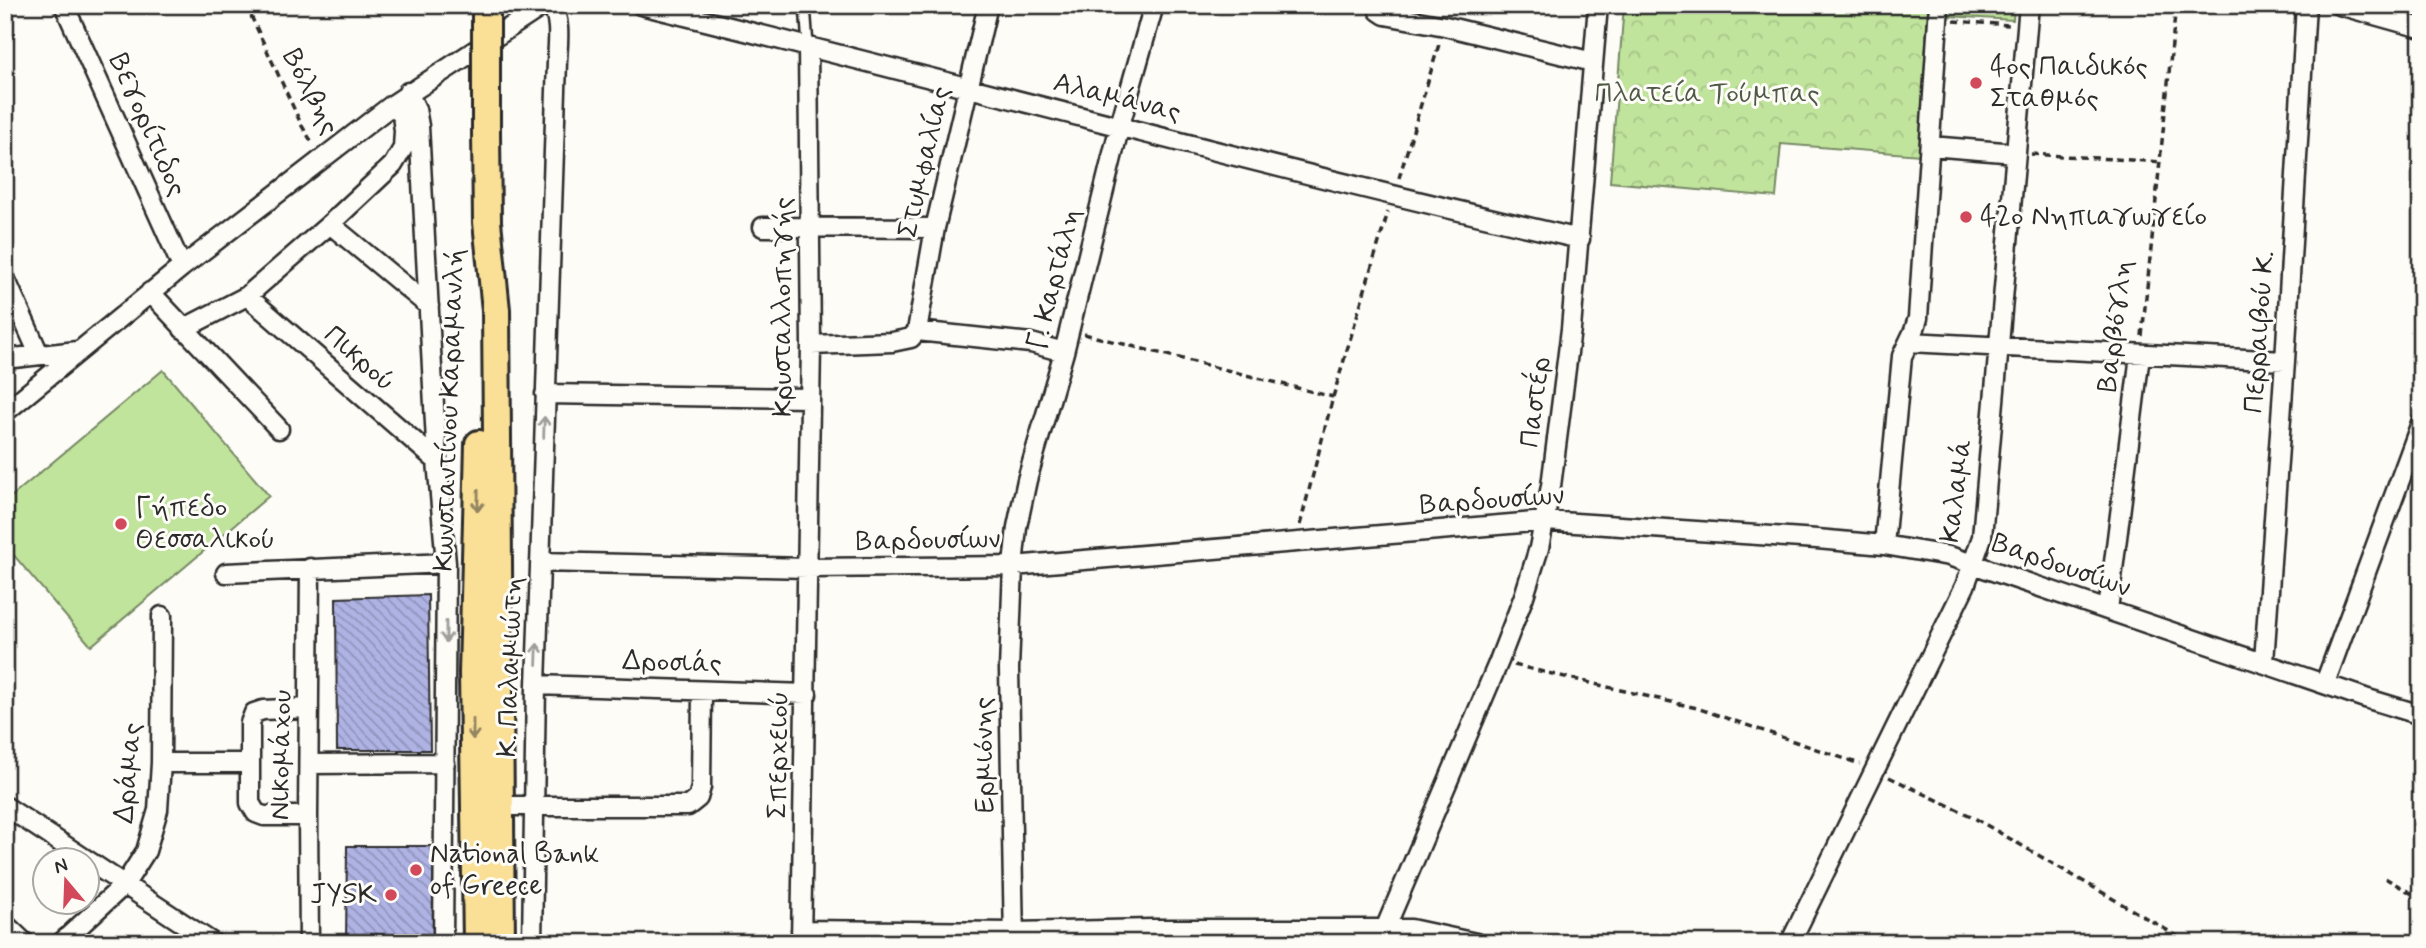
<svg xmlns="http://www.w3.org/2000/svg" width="2426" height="948" viewBox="0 0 2426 948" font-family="Mynerve,sans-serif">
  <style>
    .forest { fill: url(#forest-crowns); stroke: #768864; stroke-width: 2 }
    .pitch { fill: #c1e49d; stroke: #768864; stroke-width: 2 }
    .building { fill: url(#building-back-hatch); stroke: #2b2b2b; stroke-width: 2 }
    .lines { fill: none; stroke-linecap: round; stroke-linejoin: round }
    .lane-casing { stroke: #2b2b2b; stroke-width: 14 }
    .street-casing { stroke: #2b2b2b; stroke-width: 23 }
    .primary-casing { stroke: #2b2b2b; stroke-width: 32 }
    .path { stroke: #2b2b2b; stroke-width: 3.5; stroke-dasharray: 7 5; stroke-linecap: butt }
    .lane { stroke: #fdfcf7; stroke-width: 9 }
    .street { stroke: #fdfcf7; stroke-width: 18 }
    .primary { stroke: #fadf96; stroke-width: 26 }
    .primary-bridge-casing { stroke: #2b2b2b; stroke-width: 32; stroke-linecap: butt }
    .primary-bridge { stroke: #fadf96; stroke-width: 26 }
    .oneway { stroke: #9e9e9b }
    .oneway2 { stroke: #928560 }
    .poi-dot { fill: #d1495b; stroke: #fdfcf7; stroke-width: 2.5 }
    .labels { text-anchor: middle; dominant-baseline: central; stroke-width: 6; stroke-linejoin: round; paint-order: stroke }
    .poi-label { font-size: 28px; fill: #2b2b2b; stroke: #fdfcf7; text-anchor: start }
    .street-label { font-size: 28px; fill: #2b2b2b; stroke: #fdfcf7 }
    .park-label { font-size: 28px; fill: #505948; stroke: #fdfcf7 }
  </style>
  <defs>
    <pattern id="forest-crowns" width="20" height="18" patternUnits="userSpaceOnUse" patternTransform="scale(1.75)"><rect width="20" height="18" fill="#c1e49d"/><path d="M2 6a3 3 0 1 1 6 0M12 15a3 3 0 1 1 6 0" fill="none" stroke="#a6c487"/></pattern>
    <pattern id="building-back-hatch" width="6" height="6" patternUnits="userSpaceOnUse" patternTransform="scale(1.75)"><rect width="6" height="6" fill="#afb3e4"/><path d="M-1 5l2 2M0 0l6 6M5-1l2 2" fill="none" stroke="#8f92b9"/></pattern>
  </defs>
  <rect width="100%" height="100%" fill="#fdfcf7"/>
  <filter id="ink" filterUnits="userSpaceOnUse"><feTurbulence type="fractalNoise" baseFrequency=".0143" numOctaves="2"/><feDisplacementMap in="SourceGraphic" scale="14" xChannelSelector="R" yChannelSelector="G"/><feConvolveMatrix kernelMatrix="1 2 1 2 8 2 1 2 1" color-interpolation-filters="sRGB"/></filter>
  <g filter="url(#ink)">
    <path class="forest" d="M1624,5H1928L1920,155L1781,144L1776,197L1610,182Z
      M1948,5H2014L2013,20L1948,16Z"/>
    <path class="pitch" d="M163,370L269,496L91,646L5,545V502Z"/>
    <path class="building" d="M428,595L430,750H337L336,598Z
      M347,846H435L434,943H346Z"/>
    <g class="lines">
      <g class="lane-casing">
        <path id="lane" d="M805,5L808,46"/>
      </g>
      <g class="street-casing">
        <path id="street" d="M64,5L182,267
          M641,5C955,82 1266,168 1580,239
          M1381,5L1379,11L1385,15L1445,26L1593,62
          M2339,5L2421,28
          M408,92L416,109L419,126L437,461L446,563L443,943
          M1930,146L2016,153
          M330,224L429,306
          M763,227L935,228
          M5,278L39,354
          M150,292L279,429
          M247,296L437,461
          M183,329L247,296L330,224L393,165L403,148L404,131L402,115L392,105
          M917,331L935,228L988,5
          M917,331L1031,343L1064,352
          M1909,342L2285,361
          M811,345L892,342L911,338L917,331
          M5,359L77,351
          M545,394L810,398
          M5,412L182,267L392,105L544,5
          M1884,545L1902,356L1914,331L1918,318L1939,5
          M540,562L808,568L1013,566L1545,521L1817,539L1884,545L1949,556L2365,698L2421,715
          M226,573L446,563
          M2108,610L2140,355
          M2264,662L2285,361L2306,5
          M2325,683L2421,423
          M536,685L807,694
          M161,763H250
          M309,764L445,763
          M5,806L213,943
          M499,806H688L698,798L701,787L702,691
          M308,816H264L256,813L250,803V723L254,713L263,710L309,708
          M5,924L25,943
          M801,930L1014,932L1152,929H1411L1476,943
          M61,943L125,884L146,851L158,810L161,763L162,616
          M309,943L308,816L310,568
          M532,943L536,685L557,61C558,42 561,22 552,5
          M801,943L811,345L808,46
          M1014,943L1009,669L1013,566L1017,527L1027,480L1064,352L1120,125L1154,5
          M1379,943L1499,661L1524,596L1539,548L1551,486L1571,329L1598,5
          M1790,943L1965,586L1982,537L2029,5"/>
      </g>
      <g class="primary-casing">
        <path id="primary" d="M486,133L487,222L496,310L501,943
          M477,943L473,673L479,444"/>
      </g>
      <path class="path" d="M246,5L302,126L313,144
        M1954,21L2009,25
        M2031,154L2162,162
        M1399,178L1440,41
        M1084,334L1333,397
        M2142,336L2176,5
        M1300,525L1333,397L1388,212
        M1514,665L1697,708L1860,764
        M1889,777L1971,816L2189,943
        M2385,878L2421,899"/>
      <use href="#lane" class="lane"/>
      <use href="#street" class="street"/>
      <use href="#primary" class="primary"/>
      <g class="primary-bridge-casing">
        <path id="primary-bridge" d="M486,133V5"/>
      </g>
      <use href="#primary-bridge" class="primary-bridge"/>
    </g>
    <defs><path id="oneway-shaft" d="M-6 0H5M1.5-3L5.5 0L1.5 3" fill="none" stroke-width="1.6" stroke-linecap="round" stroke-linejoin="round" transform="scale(1.75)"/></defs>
    <g class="oneway">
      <use href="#oneway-shaft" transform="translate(544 427) rotate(-88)"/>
      <use href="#oneway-shaft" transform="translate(446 632) rotate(90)"/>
      <use href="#oneway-shaft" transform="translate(537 654) rotate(-88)"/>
    </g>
    <g class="oneway2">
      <use href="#oneway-shaft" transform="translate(478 501) rotate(91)"/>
      <use href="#oneway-shaft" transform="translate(473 729) rotate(90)"/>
    </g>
  </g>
  <g class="poi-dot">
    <circle cx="1976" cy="83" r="7"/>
    <circle cx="1966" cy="217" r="7"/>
    <circle cx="121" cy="524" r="7"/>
    <circle cx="416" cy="870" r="7"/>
    <circle cx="391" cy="895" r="7"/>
  </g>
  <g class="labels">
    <g class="poi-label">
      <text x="1990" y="67">4ος Παιδικός<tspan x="1990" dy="32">Σταθμός</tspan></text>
      <text x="1980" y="217">42ο Νηπιαγωγείο</text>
      <text x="135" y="508">Γήπεδο<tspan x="135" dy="32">Θεσσαλικού</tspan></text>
      <text x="430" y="854">National Bank<tspan x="430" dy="32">of Greece</tspan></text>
      <text x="377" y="895" text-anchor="end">JYSK</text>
    </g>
    <g class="street-label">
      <text transform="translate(310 92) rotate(63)">Βόλβης</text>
      <text transform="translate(1117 98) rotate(14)">Αλαμάνας</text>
      <text transform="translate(147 125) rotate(66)">Βεγορίτιδος</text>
      <text transform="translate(925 162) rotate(-77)">Στυμφαλίας</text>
      <text transform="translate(1055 279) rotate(-76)">Γ. Καρτάλη</text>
      <text transform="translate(783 307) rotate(-90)">Κρυσταλλοπηγής</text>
      <text transform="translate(2116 326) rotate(-83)">Βαρβόγλη</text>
      <text transform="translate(2260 332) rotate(-86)">Περραιβού Κ.</text>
      <text transform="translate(359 359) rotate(41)">Πικρού</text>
      <text transform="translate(1536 402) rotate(-83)">Παστέρ</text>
      <text transform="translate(450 410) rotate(-88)">Κωνσταντίνου Καραμανλή</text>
      <text transform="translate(1957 491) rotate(-83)">Καλαμά</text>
      <text transform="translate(1492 501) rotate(-4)">Βαρδουσίων</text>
      <text transform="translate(928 541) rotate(-1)">Βαρδουσίων</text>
      <text transform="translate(2061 566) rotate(19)">Βαρδουσίων</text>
      <text transform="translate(672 663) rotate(2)">Δροσιάς</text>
      <text transform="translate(511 667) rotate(-88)">Κ. Παλαμιώτη</text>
      <text transform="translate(282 755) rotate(-89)">Νικομάχου</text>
      <text transform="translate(779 755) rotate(-89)">Σπερχειού</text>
      <text transform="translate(985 755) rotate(-91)">Ερμιόνης</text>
      <text transform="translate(129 773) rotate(-85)">Δράμας</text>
    </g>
    <g class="park-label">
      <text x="1707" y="94">Πλατεία Τούμπας</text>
    </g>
  </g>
  <rect width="2426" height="948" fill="none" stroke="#fdfcf7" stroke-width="28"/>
  <rect x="14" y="14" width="2398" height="920" fill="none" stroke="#2b2b2b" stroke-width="2.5" filter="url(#ink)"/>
  <g transform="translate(66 881) rotate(341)"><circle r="33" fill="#fdfcf7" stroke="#a9a8a5" stroke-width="2"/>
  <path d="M0-5L12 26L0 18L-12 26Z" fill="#d1495b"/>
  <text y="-10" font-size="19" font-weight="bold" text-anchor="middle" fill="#2b2b2b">N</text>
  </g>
</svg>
